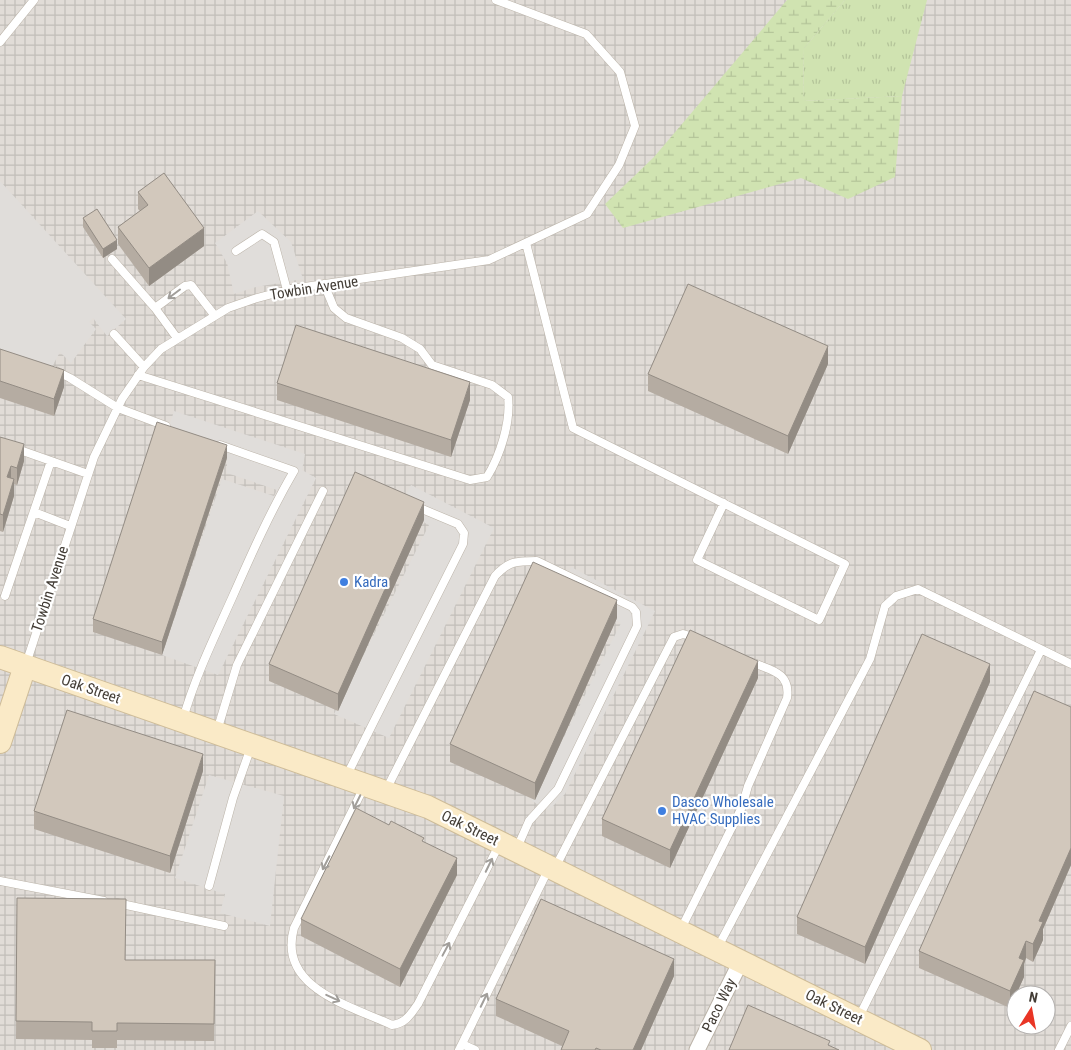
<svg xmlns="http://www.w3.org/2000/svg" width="1071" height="1050" viewBox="0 0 1071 1050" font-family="'Roboto Condensed',sans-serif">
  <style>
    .industrial { fill: url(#industrial-grid); fill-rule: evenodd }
    .grass { fill: url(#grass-tufts) }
    .wetland { fill: url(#wetland-marsh) }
    .parking { fill: #e0ddda }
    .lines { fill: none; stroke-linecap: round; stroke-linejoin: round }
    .lane-casing { stroke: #bcb4a9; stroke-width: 9 }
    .street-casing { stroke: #bcb4a9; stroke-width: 17 }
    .secondary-casing { stroke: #cebc98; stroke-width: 24 }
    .lane { stroke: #fff; stroke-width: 8 }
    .street { stroke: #fff; stroke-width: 15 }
    .secondary { stroke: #faeac7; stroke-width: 22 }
    .wall { fill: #b5aca2 }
    .shaded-wall { fill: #938c84 }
    .building { fill: #d2c8bc; stroke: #938c84 }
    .oneway { stroke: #a19e9a }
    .shop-dot { fill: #3f7fe0; stroke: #fff; stroke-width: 2 }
    .labels { text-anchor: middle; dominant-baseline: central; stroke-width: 4.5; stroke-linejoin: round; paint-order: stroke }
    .street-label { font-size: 15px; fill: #433d36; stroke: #fff }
    .shop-label { font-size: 15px; fill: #366cbe; stroke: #fff; text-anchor: start }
  </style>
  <defs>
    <pattern id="industrial-grid" width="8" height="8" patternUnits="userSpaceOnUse" patternTransform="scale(1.25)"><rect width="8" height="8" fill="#e1dcd7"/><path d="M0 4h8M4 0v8" fill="none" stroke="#c2beb9"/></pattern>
    <pattern id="grass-tufts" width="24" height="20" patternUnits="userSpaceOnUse" patternTransform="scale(1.25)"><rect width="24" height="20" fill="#d0e3b1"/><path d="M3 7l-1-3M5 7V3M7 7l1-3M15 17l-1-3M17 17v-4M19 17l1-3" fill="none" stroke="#b4c499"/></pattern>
    <pattern id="wetland-marsh" width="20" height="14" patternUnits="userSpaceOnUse" patternTransform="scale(1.25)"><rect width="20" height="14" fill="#d0e3b1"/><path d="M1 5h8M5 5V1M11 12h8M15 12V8" fill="none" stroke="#b4c499"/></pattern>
  </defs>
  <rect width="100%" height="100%" fill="#f1ede6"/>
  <path class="industrial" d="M0,0H1071V1050H0ZM1016,995H1046V1025H1016Z"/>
  <path class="grass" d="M845,0H927L902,96L803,101L804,48Z"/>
  <path class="wetland" d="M787,0H845L804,48L803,101L902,96L895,177L848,199L801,178L623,228L605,204L654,157Z"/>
  <path class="parking" d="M0,181L126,319L107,336L93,318L89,322L96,329L71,363L60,352L47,376L0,361Z
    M258,211L291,242L303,279L256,287L234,294L227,263L215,243Z
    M174,411L305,454L302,470L316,478L218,675L162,655L222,479L274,496L277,490L227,473V458L166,437Z
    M411,485L494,528L389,738L334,714L429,525L399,509Z
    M571,567L655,611L565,794L549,810L532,801L621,623L560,593Z
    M209,775L284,796L270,926L220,913L225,894L175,878Z"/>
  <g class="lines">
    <g class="lane-casing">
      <path id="lane" d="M0,42L34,0
        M526,243L573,428L845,564L819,620L697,560L724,503
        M236,251L262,234L274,242L287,290
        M112,259L155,308L177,338
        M155,308L185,286L191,285L215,316
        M114,334L144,367
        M54,370L70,378L118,408L166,426
        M138,375L470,480L487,477C500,456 511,422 508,397L492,385L432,365L420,349L402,338L346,318L334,308L324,284
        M0,443L88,474
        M34,512L70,526
        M5,596L51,461
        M26,664L94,457L122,399L144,367L161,349L228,308L254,299L291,289L489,260L587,214L619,165L635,126L620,72L586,34L496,0
        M183,719C195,677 214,638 232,598C251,555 270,512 294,471L220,445
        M217,731L237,665L323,491
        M346,777L463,544L464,533L458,524L415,506
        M364,787L294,928C277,988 351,1006 392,1025C406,1023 410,1015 418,1004L499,845
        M386,790L495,576C509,561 516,561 537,561L632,607L636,612L637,626L558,789L529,821L517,848
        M555,868L674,637L683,634L697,638
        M0,881L104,901
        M209,886L233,798L251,747
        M117,903L224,926
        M681,929L742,807L748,786L787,698C791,672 770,670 751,662
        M718,947L870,659L885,606L896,596L918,589L1071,664
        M859,1017L1041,650
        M462,1044L475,1050
        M459,1050L549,868
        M1059,1050L1071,1026"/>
    </g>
    <g class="street-casing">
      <path id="street" d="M697,1050L741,961"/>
    </g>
    <g class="secondary-casing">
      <path id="secondary" d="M0,657L428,807L920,1050
        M0,742L25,666"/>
    </g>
    <use href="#lane" class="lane"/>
    <use href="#street" class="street"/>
    <use href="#secondary" class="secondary"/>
  </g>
  <path class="wall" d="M138,192L204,246L149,286L118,244V227L140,211L138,209Z
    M83,218L117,249L103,258L83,227Z
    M0,349L64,387L54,416L0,398Z
    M828,364L788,454L648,391V374Z
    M277,383L470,400L451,457L277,400Z
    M0,437L24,461L17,485L14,484V496L3,532L0,531Z
    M227,458L162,655L93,632V619Z
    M424,520L338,711L269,681V664Z
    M617,618L535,800L450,762V744Z
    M758,678L670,868L602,836V819Z
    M990,682L865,964L797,934V917Z
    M1071,707V865L1043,929V940L1033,962L1026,958L1024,964V977L1010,1008L919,968V951Z
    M203,771L170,873L34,829V811Z
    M424,842L457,875L400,987L301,936V919Z
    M17,898L125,960H215L214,1041L117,1040V1048H92V1040L16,1039Z
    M674,976L641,1050H561L562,1046L496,1016V999Z"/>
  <path class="shaded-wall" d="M204,228V246L149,286V268Z
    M117,240V249L103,258V249Z
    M828,346V364L788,454V436Z
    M64,370V387L54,416V399Z
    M470,382V400L451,457V440Z
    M24,444V461L17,485V468Z
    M227,445V458L162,655V642Z
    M11,466V483L7,477Z
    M14,479V496L3,532V515Z
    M424,502V520L338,711V694Z
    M617,600V618L535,800V783Z
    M758,661V678L670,868V850Z
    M990,664V682L865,964V947Z
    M203,754V771L170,873V856Z
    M1071,848V865L1043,929V940L1033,962V944L1039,921Z
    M457,858V875L400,987V969Z
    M1026,941V958L1024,964V977L1010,1008V991L1019,958Z
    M674,959V976L641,1050H633Z"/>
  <path class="building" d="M164,173L204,228L149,268L118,227L148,205L138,192Z
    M97,209L117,240L103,249L83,218Z
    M688,284L828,346L788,436L648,374Z
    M296,325L470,382L451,440L277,383Z
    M0,349L64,370L54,399L0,381Z
    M157,422L227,445L162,642L93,619Z
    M0,437L24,444L17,468L11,466L7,477L14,479L3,515L0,514Z
    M355,472L424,502L338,694L269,664Z
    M533,562L617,600L535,783L450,744Z
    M690,630L758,661L670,850L602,819Z
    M922,634L990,664L865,947L797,917Z
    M1034,691L1071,707V848L1039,921L1043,922L1033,944L1026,941L1019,958L1024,960L1010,991L919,951Z
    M67,710L203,754L170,856L34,811Z
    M356,808L389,825L391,821L424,838L422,841L457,858L400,969L301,919Z
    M17,898L126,899L125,960H215L214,1024L117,1023V1031H92V1022L16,1021Z
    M541,899L674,959L633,1050H601L596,1048L595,1050H561L569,1031L496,999Z
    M748,1005L830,1041L828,1045L839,1050H729Z"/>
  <defs><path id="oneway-shaft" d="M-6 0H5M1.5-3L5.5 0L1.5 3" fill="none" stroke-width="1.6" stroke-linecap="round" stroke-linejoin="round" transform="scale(1.25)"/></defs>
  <g class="oneway">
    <use href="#oneway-shaft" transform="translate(174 294) rotate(143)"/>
    <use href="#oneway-shaft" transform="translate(357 802) rotate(116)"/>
    <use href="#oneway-shaft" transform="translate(326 863) rotate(117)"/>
    <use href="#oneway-shaft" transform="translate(489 865) rotate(-64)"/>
    <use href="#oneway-shaft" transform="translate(446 949) rotate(-62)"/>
    <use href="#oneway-shaft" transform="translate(333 998) rotate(25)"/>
    <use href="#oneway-shaft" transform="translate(484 1000) rotate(-64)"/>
  </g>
  <g class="shop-dot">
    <circle cx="344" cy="582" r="5"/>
    <circle cx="662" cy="811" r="5"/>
  </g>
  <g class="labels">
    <g class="street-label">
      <text transform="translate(314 288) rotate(-9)">Towbin Avenue</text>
      <text transform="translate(50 589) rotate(-72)">Towbin Avenue</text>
      <text transform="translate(91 689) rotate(19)">Oak Street</text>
      <text transform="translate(470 828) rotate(26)">Oak Street</text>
      <text transform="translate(719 1005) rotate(-64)">Paco Way</text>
      <text transform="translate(834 1007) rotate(26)">Oak Street</text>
    </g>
    <g class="shop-label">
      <text x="354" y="582">Kadra</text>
      <text x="672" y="802">Dasco Wholesale<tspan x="672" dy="17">HVAC Supplies</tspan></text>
    </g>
  </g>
  <g transform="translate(1031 1010) rotate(11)"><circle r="24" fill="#ffffff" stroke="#b4b1af"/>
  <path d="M0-4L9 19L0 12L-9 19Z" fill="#e93525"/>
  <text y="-8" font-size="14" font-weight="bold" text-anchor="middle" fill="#433d36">N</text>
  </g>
</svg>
